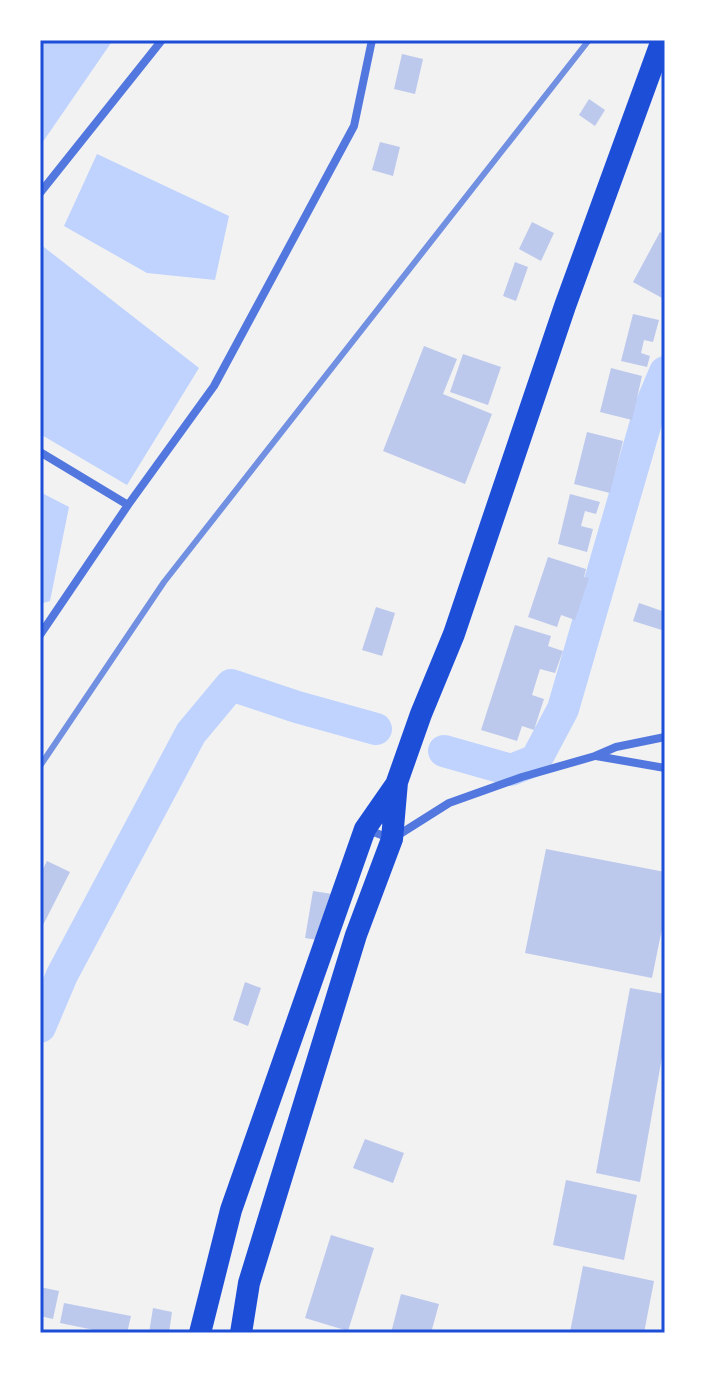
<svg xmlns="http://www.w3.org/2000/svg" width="705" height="1373" viewBox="0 0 705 1373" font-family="'IBM Plex Serif',serif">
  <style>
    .water { fill: #bfd3fe }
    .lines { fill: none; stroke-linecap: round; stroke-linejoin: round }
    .canal { stroke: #bfd3fe; stroke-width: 32 }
    .building { fill: #bdc9ec }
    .minor { stroke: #5277de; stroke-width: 8 }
    .trunk { stroke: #1d4ed8; stroke-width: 22 }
    .rail { stroke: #7290e2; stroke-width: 6 }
    .neatline { fill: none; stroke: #1d4ed8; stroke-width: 3 }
  </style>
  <rect width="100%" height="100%" fill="#f2f2f2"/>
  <path class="water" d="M40,40H113L40,146Z
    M97,154L229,216L215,280L147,273L64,226Z
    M40,244L199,368L127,485L40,434Z
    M40,492L69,507L50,601L40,604Z"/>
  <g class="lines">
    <path class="canal" d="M444,751L511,770L536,760L563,709L651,405L665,372
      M40,1027L62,975L191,733L231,685L297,707L376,729"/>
  </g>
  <path class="building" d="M402,54L423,59L415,94L394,89Z
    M589,99L605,110L595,126L579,115Z
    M380,142L400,147L393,176L372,170Z
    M532,222L554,233L541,261L519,249Z
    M660,232L665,235V292L662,298L633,282Z
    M515,262L528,267L516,301L503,296Z
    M633,314L659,320L653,342L644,340L641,353L650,356L647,367L621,361Z
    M424,346L457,359L443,394L492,414L465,484L383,451Z
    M463,354L501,367L488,405L450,392Z
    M611,368L642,376L632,420L600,412Z
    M587,432L623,441L610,493L574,484Z
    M570,494L600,502L596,514L585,511L581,526L593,529L587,552L558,544Z
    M548,557L586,569L584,577L589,578L575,620L561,615L557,627L528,617Z
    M639,603L665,612V631L633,621Z
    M376,607L395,613L382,656L362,650Z
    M515,625L551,636L548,646L563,651L555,673L540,669L532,695L544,699L534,730L522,726L517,741L481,730Z
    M546,849L665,872V914L652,978L525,953Z
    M47,861L70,872L40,931V875Z
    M313,891L332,894L325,941L305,938Z
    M245,982L261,988L248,1026L233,1020Z
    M630,988L665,994V1040L640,1182L596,1173Z
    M365,1139L404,1153L393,1183L353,1168Z
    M566,1180L637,1195L624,1260L553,1245Z
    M331,1235L374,1248L348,1331L305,1318Z
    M583,1266L654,1281L644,1333L570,1332Z
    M40,1287L59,1291L53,1319L40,1316Z
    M401,1294L439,1304L431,1333H391Z
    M64,1303L131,1316L127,1333H109L60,1323Z
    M153,1308L172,1312L169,1333H149Z"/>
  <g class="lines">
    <path class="minor" d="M40,193L162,40
      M40,452L128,505L40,635
      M128,505L214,386L354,126L372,40
      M596,756L665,768
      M368,830L392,839L449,803L522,777L595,756L616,747L665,737"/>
    <path class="trunk" d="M200,1333L231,1210L365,829L397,783
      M241,1333L249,1283L356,935L392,839L397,782L421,714L454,634L565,306L662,40"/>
    <path class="rail" d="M40,766L164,582L589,40"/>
  </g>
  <rect width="705" height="1373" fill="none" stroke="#ffffff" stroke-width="84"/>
  <rect x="42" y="42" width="621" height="1289" class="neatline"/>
</svg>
